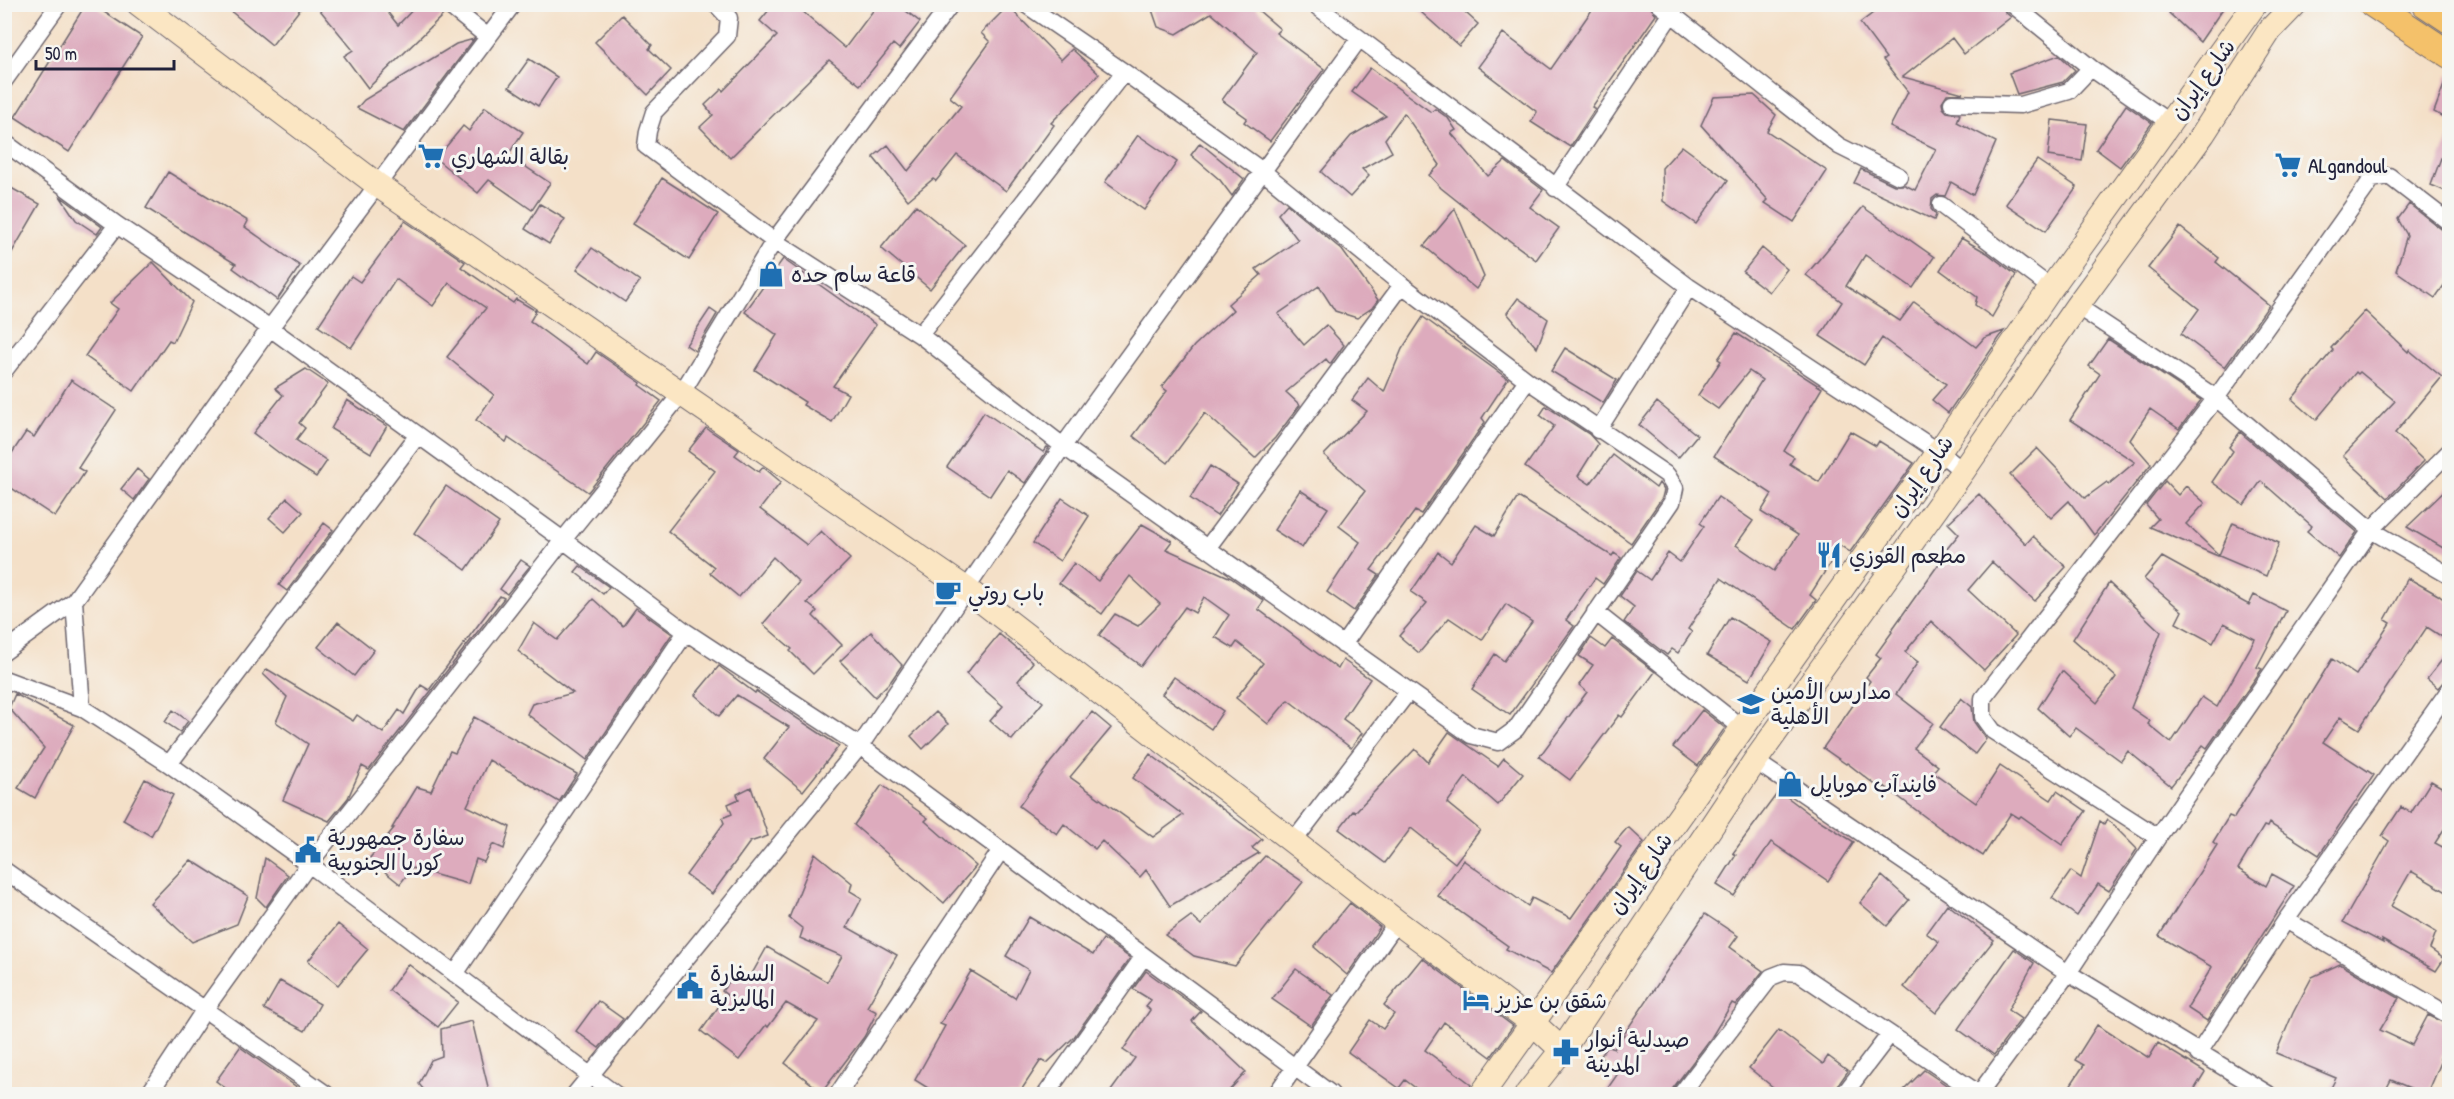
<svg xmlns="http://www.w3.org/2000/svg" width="2454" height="1099" viewBox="0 0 2454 1099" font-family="'Patrick Hand','Playpen Sans Arabic',sans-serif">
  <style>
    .building { fill: #ddabbd }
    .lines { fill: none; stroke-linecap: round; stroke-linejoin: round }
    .street-casing { stroke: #6c646c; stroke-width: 19 }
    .secondary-casing { stroke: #6c646c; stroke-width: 26 }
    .primary-casing { stroke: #6c646c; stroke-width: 29 }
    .street { stroke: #fff; stroke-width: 16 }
    .secondary { stroke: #fbe6c3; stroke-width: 24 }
    .primary { stroke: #f4c16a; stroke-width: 27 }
    .labels { text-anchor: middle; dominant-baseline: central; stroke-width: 6; stroke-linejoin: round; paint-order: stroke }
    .street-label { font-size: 22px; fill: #22223b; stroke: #f6f6f2 }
    .poi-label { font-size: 22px; fill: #22223b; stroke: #f6f6f2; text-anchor: start }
  </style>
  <rect width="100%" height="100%" fill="#f6f6f2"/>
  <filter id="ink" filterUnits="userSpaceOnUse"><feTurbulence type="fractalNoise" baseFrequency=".0167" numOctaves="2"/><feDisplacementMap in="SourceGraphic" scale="12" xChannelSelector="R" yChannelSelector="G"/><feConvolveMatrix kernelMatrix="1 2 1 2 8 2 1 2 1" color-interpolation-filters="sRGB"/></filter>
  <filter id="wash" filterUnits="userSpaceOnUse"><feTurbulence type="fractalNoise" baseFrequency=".008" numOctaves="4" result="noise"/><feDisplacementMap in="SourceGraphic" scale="24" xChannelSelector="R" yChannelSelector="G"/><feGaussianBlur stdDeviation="1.35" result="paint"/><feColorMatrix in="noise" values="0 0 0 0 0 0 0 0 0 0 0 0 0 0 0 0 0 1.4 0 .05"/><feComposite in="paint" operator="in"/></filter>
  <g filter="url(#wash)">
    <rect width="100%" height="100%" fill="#f4e0c8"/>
    <g id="blocks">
      <path class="building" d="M86,4H92L142,37L69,152L15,117Z
        M222,4H304L272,45Z
        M315,4H381L398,25L418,4H437L443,15L368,88L344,56L353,50Z
        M774,4H794L845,48L878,4H897L920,22L899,49L893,44L860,85L829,60L730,158L700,127L713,115L705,105L722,89L723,91L777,36L760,21Z
        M1150,4H1251L1280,29L1276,33L1324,69L1270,141L1244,122L1247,118L1222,100L1257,52L1211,13L1177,34L1158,27Z
        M1412,4H1456L1478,24L1459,46Z
        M1596,4H1649L1656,15L1592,107L1595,109L1570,147L1531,122L1537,112L1478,67L1503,33L1551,69Z
        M1885,4H2002L2005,12L2011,17L1964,54L1952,38L1903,77L1963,93L1947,94L1942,102L1943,108L1947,112L1960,114L1957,122L1996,142L1973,195L1951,182L1945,196L1937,195L1932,199L1931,209L1936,215L1934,220L1854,183L1861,169L1894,185H1905L1915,190L1936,149L1890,127L1908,92L1883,60L1886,58L1860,23Z
        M2182,4H2226L2200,42L2169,13Z
        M1008,6L1061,60L1072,49L1099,74L1051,123L1054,125L1006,191L957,155L936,181L933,179L908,200L873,157L888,145L908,171L961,106L950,97L990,42L981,33Z
        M622,15L652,45L649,49L671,70L648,95L595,42Z
        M474,39L404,132L357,108L364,100L456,44Z
        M2059,55L2075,70L2063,82L2017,94L2009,73Z
        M529,59L557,77L538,106L509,87Z
        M1370,68L1431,112L1435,109L1448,118L1456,130L1451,133L1488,176L1505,161L1543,190L1530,207L1559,228L1536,260L1506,238L1505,239L1441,188L1429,175L1440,165L1404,113L1385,139L1392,152L1362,169L1369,176L1350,197L1321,172L1351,136L1386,116L1352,92Z
        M2448,74L2450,75V121L2434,112Z
        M1754,95L1776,115L1767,131L1827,171L1794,222L1765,203L1768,200L1701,125L1714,97Z
        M2126,105L2152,123L2120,167L2096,149Z
        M485,107L523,132L508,155L550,183L532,210L489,180L478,193L436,159L463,126L469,131Z
        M2052,120L2087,124L2082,161L2048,156Z
        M1138,135L1177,162L1144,210L1105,182Z
        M2448,139L2450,140V193L2431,185Z
        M1200,143L1244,179L1232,196L1220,180L1191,155Z
        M1682,146L1728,180L1696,224L1663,201L1662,168Z
        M2037,160L2077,187L2046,231L2006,204Z
        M168,172L248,221L245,227L300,266L277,300L233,268L236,264L146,208Z
        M662,178L718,214L689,260L633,224Z
        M4,184L40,204L4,266Z
        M60,196L102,227L97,234L76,220Z
        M540,204L565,219L549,244L525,229Z
        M1287,204L1342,250L1378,300L1372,308L1357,318L1335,311L1319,286L1278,314L1304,345L1326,325L1344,345L1330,364L1326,359L1286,392L1300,405L1275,438L1255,458L1205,413L1168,463L1133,436L1167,391L1162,387L1194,346L1233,310L1228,304L1261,275L1256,269L1298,240L1278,214Z
        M2409,204L2444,231L2450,233V277L2435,298L2396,271L2407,235L2398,219Z
        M916,205L965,245L930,289L881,248Z
        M1863,207L1934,257L1913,288L1865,255L1846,286L1900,321L1914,302L1976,347L1984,338L2004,331L1948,413L1932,400L1946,384L1882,338L1864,365L1820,336L1842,302L1806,275Z
        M1455,209L1484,277L1476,289L1424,246Z
        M405,221L465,262L461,267L513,303L516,299L536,311L530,321L588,364L596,352L641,383L639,385L661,401L588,492L508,438L506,442L476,420L494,395L447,357L486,308L449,283L433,306L396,279L351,348L318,326L351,276L360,282Z
        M2180,227L2219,258L2216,262L2269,305L2225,367L2181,334L2199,309L2148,268Z
        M1961,238L1987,253L2016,275L1992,317L1975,305L1977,297L1940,270Z
        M592,248L640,281L625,302L577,269Z
        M1762,248L1787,269L1769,292L1743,272Z
        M783,259L876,325L833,386L848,394L832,422L803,405L805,402L755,370L777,335L745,312Z
        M153,262L192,302L173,342L169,340L134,391L85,356L118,309L110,303Z
        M1518,298L1548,319L1537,348L1507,313Z
        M710,309L717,314L695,351L686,345Z
        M2365,311L2408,352L2409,350L2442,377L2395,433L2424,461L2388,498L2343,456L2395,401L2360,372L2358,374L2356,372L2316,420L2292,399L2333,350L2331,348Z
        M1423,317L1508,379L1482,418L1485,422L1421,514L1415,511L1371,570L1379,575L1354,611L1327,592L1360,542L1339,526L1365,491L1324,455L1367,411L1352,400L1368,378L1384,392L1402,349Z
        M1736,333L1822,388L1784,451L1794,457L1790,464L1819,482L1850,431L1876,446L1879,441L1914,463L1850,552L1841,546L1810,595L1816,600L1795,629L1721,578L1688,629L1692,632L1678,653L1672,649L1667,655L1624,622L1634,607L1620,596L1637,571L1650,580L1668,553L1680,562L1704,526L1700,523L1718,497L1753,521L1736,545L1774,571L1798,535L1761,512L1772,494L1714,456L1762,380L1749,371L1718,409L1698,395L1721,361L1718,359Z
        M2108,339L2201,400L2179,429L2150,409L2130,440L2151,464L2094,535L2069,501L2051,518L2010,475L2037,448L2085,498L2107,482L2109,484L2135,462L2070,420L2100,374L2089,366Z
        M1565,348L1617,380L1603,403L1551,371Z
        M306,369L328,384L299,423L305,428L296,440L327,461L316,477L283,456L253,433L283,395L275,388Z
        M71,380L116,410L78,468L85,472L55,517L4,483V465L26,432L34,437Z
        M347,400L387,426L371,453L331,429Z
        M1657,402L1697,435L1678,458L1639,425Z
        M1546,406L1589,434L1598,444L1578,476L1590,484L1613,455L1656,488L1659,483L1664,490L1662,498L1631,543L1525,467L1554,426L1540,415Z
        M984,412L1043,452L1047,447L1049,448L1025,483L1007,470L990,496L947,467Z
        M706,428L739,450L735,455L759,472L763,467L781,482L760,509L807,545L821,531L850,559L807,603L817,611L813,616L842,645L813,674L790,651L792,649L763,624L799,582L773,557L739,597L710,573L714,567L668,531L715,471L688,451Z
        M2240,432L2357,532L2339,558L2307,531L2312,526L2261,481L2244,505L2212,482L2233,451L2229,447Z
        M1210,466L1238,484L1217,516L1190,498Z
        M137,469L149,479L134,500L121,489Z
        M2165,481L2178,495L2186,486L2205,503L2186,524L2219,555L2233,523L2279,543L2266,576L2219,556V555L2218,556L2150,527L2158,519L2146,505Z
        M446,486L499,523L466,570L414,533Z
        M2450,486V552L2407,527Z
        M1300,490L1328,508L1302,548L1274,530Z
        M1979,494L2026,544L2033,536L2066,567L2035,601L1992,562L1968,590L2016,635L1984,670L1931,621L1905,652L1918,662L1896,694L1933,723L1914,748L1938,766L1933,772L1976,803L2000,766L2051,800L2057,791L2086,811L2062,845L2021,816L2019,818L2011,813L1983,856L1940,828L1884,786L1882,790L1847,763L1846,764L1823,748L1870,681L1866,677L1881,658L1876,654L1892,632L1891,631L1943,558L1941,556L1959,534L1948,523Z
        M1518,497L1612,556L1614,553L1621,558L1603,584L1595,578L1566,620L1574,626L1510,715L1472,689L1495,654L1504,661L1532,622L1506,604L1482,640L1449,618L1419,653L1399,636L1427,603L1411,592L1438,552L1451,562L1476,525L1494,536Z
        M287,498L303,512L285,532L269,518Z
        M1062,498L1089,516L1060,561L1033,543Z
        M324,523L333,530L287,591L279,585Z
        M1142,524L1172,541L1166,549L1231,578L1264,601L1258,609L1338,669L1343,660L1370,679L1343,719L1362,733L1351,748L1288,700L1268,724L1236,698L1263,663L1237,642L1233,648L1215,637L1229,615L1204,597L1195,613L1185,607L1141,666L1099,635L1115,614L1138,626L1160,604L1130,576L1102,614L1059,583L1074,563L1098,581Z
        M2162,557L2249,605L2254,595L2286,611L2257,667L2262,669L2207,748L2203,745L2171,786L2128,751L2121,761L2076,728L2069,736L2038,708L2062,671L2097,703L2116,677L2073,639L2109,583L2161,632L2131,708L2150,721L2148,724L2171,743L2202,697L2217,707L2255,639L2224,623L2213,643L2176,623L2182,611L2144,579Z
        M521,560L530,566L507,594L500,589Z
        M580,566L609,587L603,594L575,572Z
        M2408,578L2438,595L2450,604V642L2427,627L2359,729L2340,717L2323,742L2374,775L2319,855L2269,823L2267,827L2264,826L2238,869L2266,886L2272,874L2294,886L2207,1021L2187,1008L2212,967L2159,936L2217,845L2213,842L2229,816L2234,818L2332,659L2356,675L2390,623L2385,620Z
        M500,596L504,598L369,770L362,766L348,798L329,821L283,800L308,744L276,722L287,697L263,674L267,669L353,721L357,715L383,733L399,710L404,714L421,685L429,690Z
        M593,599L623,626L636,608L672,634L587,760L527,714L532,704L573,693L518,651L534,623L557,640Z
        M1730,617L1772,642L1749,680L1707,655Z
        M338,622L374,650L354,676L318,647Z
        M871,632L902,665L891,681L875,697L840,661Z
        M999,634L1033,662L1018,681L1043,702L1012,740L990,721L1003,706L966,674Z
        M1591,638L1605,648L1612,639L1655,672L1622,717L1619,715L1570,780L1539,757L1587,692L1579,685L1593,665L1579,656Z
        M2450,650V679L2445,680L2438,688L2427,679Z
        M719,666L755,693L756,691L839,746L803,791L764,759L789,727L737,695L719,716L695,695Z
        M1174,677L1223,711L1211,729L1162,694Z
        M15,694L74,725L35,798L18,788L44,748L9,708Z
        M1961,698L1972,707L1974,722L1986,739L1975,754L1940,727Z
        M173,710L188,721L180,732L165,722Z
        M1702,710L1725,728L1698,766L1673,747Z
        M936,712L948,724L923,749L911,736Z
        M1092,712L1111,728L1070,777L1153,837L1183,815L1133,778L1150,754L1262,839L1252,848L1259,853L1170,906L1146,870L1140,877L1102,841L1095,849L1064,824L1057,834L1019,806L1050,763Z
        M474,717L577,774L559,802L489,760L467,806L510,827L504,849L493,844L484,862L476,859L468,884L412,868L400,884L369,859L394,828H392L417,787L431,791L450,751L455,753Z
        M1449,732L1498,766L1504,758L1523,774L1498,805L1466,777L1447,803L1480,830L1455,863L1411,828L1385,863L1339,829L1353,811L1355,812L1415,749L1428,762Z
        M145,779L173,795L151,836L123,820Z
        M2431,781L2450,792V820L2435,843L2450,851V894L2411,871L2391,906L2436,932L2430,949L2444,959L2436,971L2382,940L2383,943L2343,922L2389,841L2382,836L2401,807L2411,813Z
        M882,785L928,818L925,821L976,866L944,903L854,825Z
        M751,787L768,836L750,842L712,894L686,875L724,823L722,818L732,814L728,804L739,799L737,794Z
        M1779,791L1811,815L1854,842L1828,881L1771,842L1734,896L1717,885L1736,855L1733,853Z
        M2107,819L2137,849L2109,891L2098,884L2077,916L2052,898L2071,871L2081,878L2100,821L2104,824Z
        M1628,827L1644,842L1551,973L1506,949L1508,946L1438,896L1463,860L1528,906L1532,898L1571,918L1621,847L1615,842Z
        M815,853L852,883L850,891L862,898L847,927L897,955L867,1007L877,1012L864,1037L822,1092L785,1063L818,1021L786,1003L768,1027L766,1025L739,1060L701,1031L727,995L722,991L738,970L749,979L767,947L827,982L842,956L800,938L803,929L789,918Z
        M1265,856L1303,882L1235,966L1194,956L1165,935L1191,916L1201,925Z
        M265,858L288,875L266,907L257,898Z
        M191,860L248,896L237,924L192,942L150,903Z
        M1882,876L1909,900L1887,926L1860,903Z
        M1350,903L1380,927L1347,975L1314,947Z
        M1947,904L1994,940L1936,1013L1904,987L1939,942L1926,933Z
        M1705,914L1738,936L1730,947L1763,971L1736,1005L1732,1003L1711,1038L1673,1088L1671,1095H1603L1619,1072L1600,1057L1608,1046L1614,1049Z
        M1029,917L1093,955L1103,939L1130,958L1074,1037L1047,1063L1041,1060L1018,1095H939L915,1080L945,1026L940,1024L971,971L1015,998L1029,970L1006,956Z
        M338,924L368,949L338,985L308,961Z
        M2014,949L2034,963L2008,1010L2021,1019L1994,1055L1958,1029Z
        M1422,958L1513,1026L1491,1057L1444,1022L1425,1050L1471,1084L1468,1095H1425L1405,1080L1399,1088L1348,1052L1370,1020L1383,1029L1394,1014L1384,1005Z
        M408,964L458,1002L438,1027L389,990Z
        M2340,964L2399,998L2380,1030L2412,1045L2428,1015L2450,1026V1041L2440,1059L2442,1060L2427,1095L2391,1080L2383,1095H2339L2330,1090L2336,1078L2276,1053L2293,1013L2312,977Z
        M1296,969L1333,995L1311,1026L1272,999Z
        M1146,971L1201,1011L1192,1021L1246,1072L1225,1095H1108L1135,1058L1123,1050L1150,1010L1146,1006L1151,1000L1133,989Z
        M280,981L320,1004L305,1031L264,1009Z
        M598,1001L623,1019L599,1048L576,1031Z
        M472,1021L490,1095H428L419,1084L431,1060L442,1056L441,1029Z
        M2097,1025L2149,1058L2158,1043L2205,1072L2191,1095H2064L2084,1065L2075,1060Z
        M1779,1030L1823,1064L1828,1056L1848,1071L1836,1088L1834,1095H1783L1749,1068Z
        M240,1047L308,1095H235L216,1081Z
        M1924,1070L1961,1095H1899Z"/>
    </g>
  </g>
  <g filter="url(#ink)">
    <use href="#blocks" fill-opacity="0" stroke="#6c646c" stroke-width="1.5"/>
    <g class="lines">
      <g class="street-casing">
        <path id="street" d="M447,4L488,37
          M716,4L729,18L727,36L654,112L648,131L646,146L774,241L920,335L1063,446L1409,691L1471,735L1498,742L1516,729L1672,502L1675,488L1667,475L1527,380L1402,285L1261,170L1124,72L1025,4
          M1314,4L1689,287L1939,452L1963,471
          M1659,4L1839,146L1899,176
          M2012,4L2091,68L2170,123
          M4,81L59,4
          M1952,103L2021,105L2069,91L2091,68
          M4,142L117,225L270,328L563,540L686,632L860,746L1331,1094
          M1555,188L1678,4
          M1941,205L2051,288
          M2077,306L2216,398L2371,530L2450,576
          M920,335L1124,72
          M4,371L117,225
          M1598,430L1689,287
          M1208,547L1402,285
          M74,601L82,708
          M1595,612L1742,728
          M1343,645L1527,380
          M4,652L74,601L270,328L513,4
          M4,679L82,708L169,764L309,864L615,1094
          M1755,761L2068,973L2268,1094
          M169,764L418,435
          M2158,837L1993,731L1983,717V698L2216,398L2372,179L2389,176L2450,223
          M1293,842L1409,691
          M4,870L326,1094
          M2286,920L2450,1016
          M455,974L686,632
          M2198,1054L2286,920L2450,689
          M149,1094L205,1009L309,864L563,540L681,394L774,241L951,4
          M575,1094L860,746L1063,446L1359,39
          M838,1094L1001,850
          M1046,1094L1144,956
          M1276,1094L1397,922
          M1681,1094L1771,977L1784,972L1799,973L1979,1094
          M1844,1094L1890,1034
          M1979,1094L2068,973L2158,837L2371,530L2450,451"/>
      </g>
      <g class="secondary-casing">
        <path id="secondary" d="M139,4L379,186L966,589L1397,922L1534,1024L1562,1050
          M1482,1094L1939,452L2051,288L2255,4
          M1527,1094L1562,1050L1755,761L1963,471L2077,306L2203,134L2270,30L2295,4"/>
      </g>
      <g class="primary-casing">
        <path id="primary" d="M2373,4L2450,55
          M2426,4L2450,20"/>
      </g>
      <use href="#street" class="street"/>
      <use href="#secondary" class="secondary"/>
      <use href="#primary" class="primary"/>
    </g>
  </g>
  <defs>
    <g id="supermarket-bare" transform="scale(2.07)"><path d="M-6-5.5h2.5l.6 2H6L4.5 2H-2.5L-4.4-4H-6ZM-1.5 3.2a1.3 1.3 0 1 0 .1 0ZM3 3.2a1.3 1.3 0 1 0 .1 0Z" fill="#1f6fb2" stroke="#f6f6f2" stroke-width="2.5" paint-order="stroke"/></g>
    <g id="shop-bare" transform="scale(2.07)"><path d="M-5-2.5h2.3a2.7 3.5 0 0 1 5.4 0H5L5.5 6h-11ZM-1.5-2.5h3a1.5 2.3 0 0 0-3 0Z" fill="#1f6fb2" stroke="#f6f6f2" stroke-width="2.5" paint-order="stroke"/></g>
    <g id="restaurant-bare" transform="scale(2.07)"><path d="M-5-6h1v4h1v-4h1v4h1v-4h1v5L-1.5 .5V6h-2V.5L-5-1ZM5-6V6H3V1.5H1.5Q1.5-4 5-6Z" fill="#1f6fb2" stroke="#f6f6f2" stroke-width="2.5" paint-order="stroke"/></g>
    <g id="cafe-bare" transform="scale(2.07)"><path d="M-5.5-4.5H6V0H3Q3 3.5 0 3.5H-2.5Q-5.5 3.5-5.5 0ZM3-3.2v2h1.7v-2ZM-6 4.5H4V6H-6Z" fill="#1f6fb2" stroke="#f6f6f2" stroke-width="2.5" paint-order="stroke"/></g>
    <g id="school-bare" transform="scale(2.07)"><path d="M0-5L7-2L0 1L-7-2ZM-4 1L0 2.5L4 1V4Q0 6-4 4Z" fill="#1f6fb2" stroke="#f6f6f2" stroke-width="2.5" paint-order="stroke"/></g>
    <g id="civic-bare" transform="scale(2.07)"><path d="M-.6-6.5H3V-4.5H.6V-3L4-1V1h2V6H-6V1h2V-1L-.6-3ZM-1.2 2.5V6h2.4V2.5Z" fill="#1f6fb2" stroke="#f6f6f2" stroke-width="2.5" paint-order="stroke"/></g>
    <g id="hotel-bare" transform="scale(2.07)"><path d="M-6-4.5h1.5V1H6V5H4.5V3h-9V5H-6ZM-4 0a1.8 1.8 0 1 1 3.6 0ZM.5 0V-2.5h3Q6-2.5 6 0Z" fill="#1f6fb2" stroke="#f6f6f2" stroke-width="2.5" paint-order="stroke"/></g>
    <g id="pharmacy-bare" transform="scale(2.07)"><path d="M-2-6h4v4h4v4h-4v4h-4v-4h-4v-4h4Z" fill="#1f6fb2" stroke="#f6f6f2" stroke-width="2.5" paint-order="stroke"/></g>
  </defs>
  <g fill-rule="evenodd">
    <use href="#supermarket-bare" x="431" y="156"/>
    <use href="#supermarket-bare" x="2288" y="165"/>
    <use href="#shop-bare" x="771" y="274"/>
    <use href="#restaurant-bare" x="1829" y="555"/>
    <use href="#cafe-bare" x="948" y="592"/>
    <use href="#school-bare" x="1751" y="704"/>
    <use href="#shop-bare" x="1790" y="784"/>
    <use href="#civic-bare" x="308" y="850"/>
    <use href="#civic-bare" x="690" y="986"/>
    <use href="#hotel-bare" x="1476" y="1000"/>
    <use href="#pharmacy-bare" x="1566" y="1052"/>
  </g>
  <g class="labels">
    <g class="street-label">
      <text transform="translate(2202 79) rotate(-54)">شارع إيران</text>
      <text transform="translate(1921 476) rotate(-55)">شارع إيران</text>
      <text transform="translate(1640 873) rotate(-55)">شارع إيران</text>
    </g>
    <g class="poi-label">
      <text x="451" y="156">بقالة الشهاري</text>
      <text x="2308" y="165">ALgandoul</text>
      <text x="791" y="274">قاعة سام حده</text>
      <text x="1849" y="555">مطعم القوزي</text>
      <text x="968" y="592">باب روتي</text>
      <text x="1771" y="691">مدارس الأمين<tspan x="1771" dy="25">الأهلية</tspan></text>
      <text x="1810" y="784">فايندآب موبايل</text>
      <text x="328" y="837">سفارة جمهورية<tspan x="328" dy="25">كوريا الجنوبية</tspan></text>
      <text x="710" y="973">السفارة<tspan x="710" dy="25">الماليزية</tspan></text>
      <text x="1496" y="1000">شقق بن عزيز</text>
      <text x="1586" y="1039">صيدلية أنوار<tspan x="1586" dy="25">المدينة</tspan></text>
    </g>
  </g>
  <rect width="2454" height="1099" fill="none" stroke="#f6f6f2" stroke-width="24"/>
  <path d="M36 60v9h138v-9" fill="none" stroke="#22223b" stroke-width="3"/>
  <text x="45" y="60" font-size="18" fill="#22223b" stroke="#f6f6f2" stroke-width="4.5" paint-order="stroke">50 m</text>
</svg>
